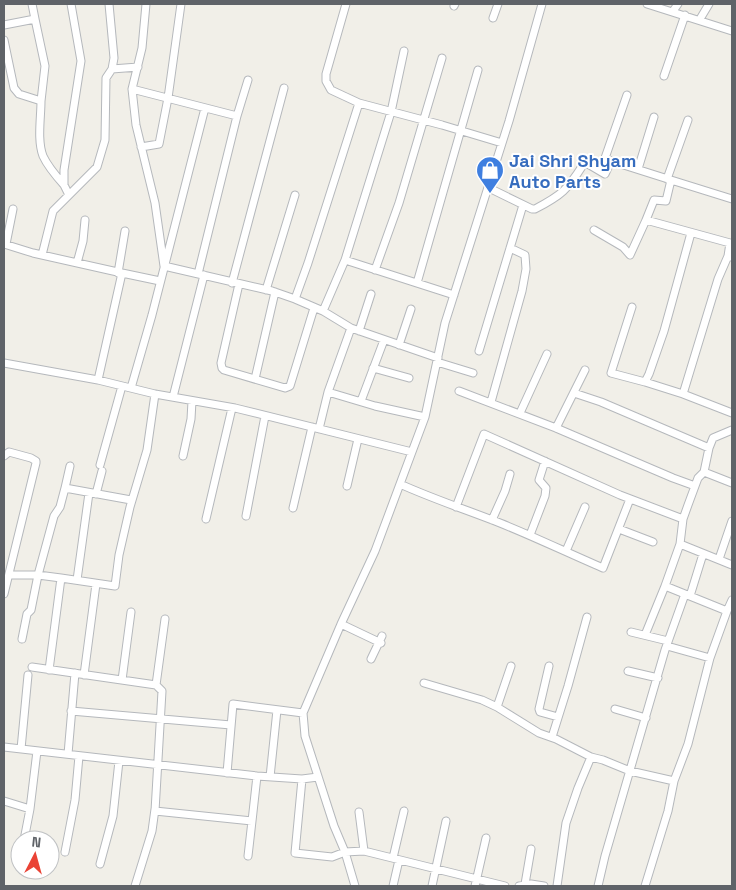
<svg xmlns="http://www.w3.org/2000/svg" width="736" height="890" viewBox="0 0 736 890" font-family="'Space Grotesk',sans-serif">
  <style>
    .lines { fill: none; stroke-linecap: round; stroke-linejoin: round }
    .minor-casing { stroke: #b5b8bc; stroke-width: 9 }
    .minor { stroke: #fff; stroke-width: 7 }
    .labels { text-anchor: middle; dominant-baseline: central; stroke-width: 4; stroke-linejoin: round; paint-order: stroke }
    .shop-label { font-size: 18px; font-weight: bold; fill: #366cbe; stroke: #fff; text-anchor: start }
  </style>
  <rect width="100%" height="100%" fill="#f1efe8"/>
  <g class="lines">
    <g class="minor-casing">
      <path id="minor" d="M146,4L142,48L132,89L136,125L155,203L164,266L272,291L295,299L323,311L351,328L438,358
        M346,4L326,74V81L331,90L359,103L442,125L502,143
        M647,4L732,31
        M454,6L455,4
        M673,11L678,4
        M493,18L498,4
        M35,19L45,66L41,101
        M700,19L709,4
        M4,25L35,19L32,4
        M4,40L14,88L19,94L41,101C41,118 37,140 43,156C48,167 56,176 64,185
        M404,51L391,112L345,260L454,295
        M112,69L138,67
        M664,76L685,15
        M132,89L237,116L198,274
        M237,116L248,80
        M141,147L159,144L168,98L181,4
        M611,161L605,158L627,95
        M638,169L654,117
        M667,179L688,120
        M671,180L732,199
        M489,188L532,209H535C562,195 567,190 583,165L588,164L605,174L611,161L671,180L666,201L654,200L646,220L730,243L728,256L732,257
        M69,195L64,185V170L81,61L71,4
        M594,230L623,247L630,255L646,220
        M4,244L33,253L122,273
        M6,244L13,209
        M42,255L53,211L97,167L105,140L106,78L112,69L114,58L109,4
        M77,263L83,241L85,220
        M375,270L399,203L442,58
        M118,273L125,231
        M232,283L284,88
        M417,283L478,70
        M239,284L221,363L222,368L224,370L285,388L290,386L314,308
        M266,290L295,195
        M295,299L308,263L359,103
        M632,307L611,373L645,382L649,374L664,331L691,233
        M323,311L345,260
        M359,331L371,294
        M399,345L411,309
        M479,351L523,205
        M437,362L473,373
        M4,363L98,380L155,394L235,408L412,452
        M373,368L409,378
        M255,379L275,292
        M98,380L122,273L160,281
        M645,382L683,394L718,279L728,256
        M131,388L152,315L205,108
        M459,391L556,428L673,478L695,486
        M328,392L375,406L425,417
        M574,393L601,402L709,448L713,438L732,430
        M683,394L732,413
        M173,397L204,275
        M361,401L384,340
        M491,402L522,291L526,269L525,255L510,248
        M520,413L547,354
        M556,428L585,370
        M319,429L328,392L351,328
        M709,448L704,472L732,483
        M4,456L9,452L31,458L36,461V463L4,594
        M183,456L191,419L192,401
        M100,465L122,386
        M400,484C433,499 467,510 500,523C535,537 568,553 603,568L630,499
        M347,486L358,439
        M65,488L70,466
        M96,494L102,471
        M456,507L484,434L620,495L683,519
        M293,508L312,427
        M246,516L265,416
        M206,519L232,408
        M492,520L505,491L510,474
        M619,529L653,542
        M530,535L545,496L546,488L539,480L545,461
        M680,544L732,565
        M566,551L585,507
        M719,559L732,521
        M9,575H38L61,578
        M77,580L89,493
        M690,596L703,554
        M727,611L732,600
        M341,624L381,643
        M631,632L668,641
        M645,635L665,586
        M22,639L27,614L31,610L38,575L54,516L60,507L65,488L131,500
        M667,646L710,658
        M371,659L382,636
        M549,666L539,709L540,712L558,717
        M32,667L156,685L162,691L155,811L252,821L257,776
        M49,670L61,578L115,586L119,555L130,507L147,450L155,394
        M628,671L658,678
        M84,675L96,584
        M122,680L131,612
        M424,683L482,700L497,707L539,733L556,739L591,757L578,788L566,823L557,886
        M156,685L165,619
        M497,707L511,666
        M615,709L646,718
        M71,711L231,725
        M552,737L568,686L587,617
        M4,747L257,776L302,779L318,777
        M21,749L28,675
        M68,754L75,673
        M591,757L603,760L630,771L674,781
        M227,773L233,704L303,713
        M270,777L277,710
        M302,779L295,853L332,857L345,852L364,851L505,886
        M4,801L30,809L37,751
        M359,812L364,851
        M24,840L30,809
        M65,852L75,800L79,756
        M248,856L252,821
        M393,858L404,811
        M100,864L113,816L119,761
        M525,884L531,849
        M135,886L152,831L155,809
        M355,886L345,852L334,826L305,736L303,713L341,624L375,551L425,417L445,323L509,121L542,4
        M393,886L399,860
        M432,886L446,821
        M475,886L486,838
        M519,886L531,884L544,886
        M598,886L605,856L665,650L685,594
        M645,886L668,811L674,781L688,744L710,658L727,611L665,586L680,544L683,519L688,505L698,478L704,472"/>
    </g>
    <use href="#minor" class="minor"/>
  </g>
  <defs>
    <g id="shop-pin" transform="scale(1.4375)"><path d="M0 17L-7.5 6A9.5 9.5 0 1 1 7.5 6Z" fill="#3f7fe0" stroke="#fff"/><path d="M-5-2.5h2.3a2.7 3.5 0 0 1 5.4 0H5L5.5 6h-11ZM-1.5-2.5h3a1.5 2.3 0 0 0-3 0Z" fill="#fff"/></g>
  </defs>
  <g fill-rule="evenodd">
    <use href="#shop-pin" x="490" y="170"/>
  </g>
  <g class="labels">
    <g class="shop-label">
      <text x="509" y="160">Jai Shri Shyam<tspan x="509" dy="21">Auto Parts</tspan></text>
    </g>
  </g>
  <rect width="736" height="890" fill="none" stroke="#5f6368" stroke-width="10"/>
  <g transform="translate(35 855) rotate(6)"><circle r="24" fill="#ffffff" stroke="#bfc1c3"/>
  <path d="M0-4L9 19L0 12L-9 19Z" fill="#ea4335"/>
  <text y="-8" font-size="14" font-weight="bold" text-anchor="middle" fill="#5f6368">N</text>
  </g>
</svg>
